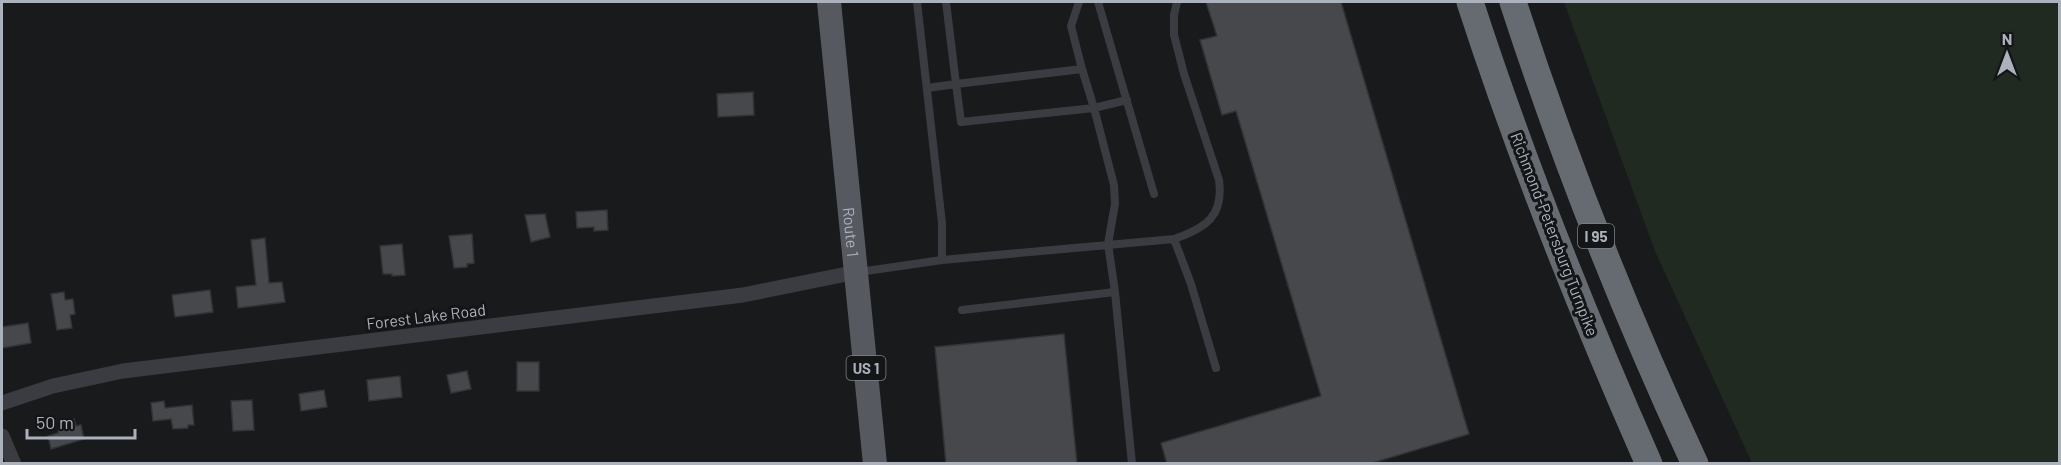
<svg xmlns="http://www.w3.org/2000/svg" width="2061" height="465" viewBox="0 0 2061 465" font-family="Barlow,sans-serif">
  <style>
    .green { fill: #212a21 }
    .building { fill: #46484c; stroke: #333438; stroke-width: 1.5 }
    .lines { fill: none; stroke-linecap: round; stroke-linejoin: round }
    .service { stroke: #3a3c41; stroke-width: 8 }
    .minor { stroke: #3a3c41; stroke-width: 15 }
    .primary { stroke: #565960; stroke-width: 24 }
    .motorway { stroke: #666b72; stroke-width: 27 }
    .labels { text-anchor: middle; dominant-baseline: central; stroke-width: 6; stroke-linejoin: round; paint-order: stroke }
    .shield { fill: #141517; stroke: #7e838a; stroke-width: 1.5 }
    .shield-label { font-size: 15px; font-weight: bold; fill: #acb2bc }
    .street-label { font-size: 16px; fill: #acb2bc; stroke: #141517 }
  </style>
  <rect width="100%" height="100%" fill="#191a1c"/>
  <path class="green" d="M1564,2H2059V463H1752L1655,251Z"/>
  <path class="building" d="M1206,2H1341L1469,434L1369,464H1167L1161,443L1321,396L1236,111L1222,115L1200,40L1217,36Z
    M753,92L754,115L718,117L717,94Z
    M607,210L608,230L594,231V227L577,228L576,212Z
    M545,214L550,237L531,242L525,215Z
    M472,234L474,263L467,264V267L454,268L449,236Z
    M265,238L269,283L282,282L285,302L238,308L236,287L256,285L251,240Z
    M402,244L405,275L392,276V274H383L380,246Z
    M210,290L213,312L175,317L172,295Z
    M64,292L65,300L73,299L75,314L70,315L72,328L57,330L51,294Z
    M28,323L31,343L2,348V327Z
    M1064,334L1077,464H946L935,347Z
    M517,362H539V391H517Z
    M467,371L471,389L451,393L447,375Z
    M400,376L402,397L369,401L367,380Z
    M324,390L327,407L301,411L299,394Z
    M252,400L254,430L233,431L231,401Z
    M164,401L165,408L192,405L194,425H188V428L173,429L171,419L153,421L151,403Z
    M74,419L76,426L81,425L84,439L51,449L48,436L58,433L59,428H64L63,422Z"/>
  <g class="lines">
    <path class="service" d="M917,2L942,223V260
      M1079,2L1071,26L1082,69L956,84L961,122L1094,108L1114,185L1115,204L1108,244L1115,292L1132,464
      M1098,2L1154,194
      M1082,69L1094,108L1127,100
      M927,88L956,84L946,2
      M1174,239L1191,284L1216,368
      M859,272L942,260L1174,239C1206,228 1224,216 1219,180L1184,74L1174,35V15L1177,2
      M962,310L1115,292"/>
    <path class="minor" d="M2,403L53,386L123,371L743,295L857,272
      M2,436L14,464"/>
    <path class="primary" id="s1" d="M829,2L875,464"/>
    <path class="motorway" d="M1470,2C1521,159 1582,312 1649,464
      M1513,2C1564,159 1625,313 1695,464"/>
  </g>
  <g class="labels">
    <g class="shield">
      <rect x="1578" y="224" width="36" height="24" rx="4.5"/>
      <rect x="846.5" y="356" width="39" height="24" rx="4.5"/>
    </g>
    <g class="shield-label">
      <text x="1596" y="236">I 95</text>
      <text x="866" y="368">US 1</text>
    </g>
    <g class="street-label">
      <text stroke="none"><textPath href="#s1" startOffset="231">Route 1</textPath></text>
      <text transform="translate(1555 234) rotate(69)">Richmond-Petersburg Turnpike</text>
      <text transform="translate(426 316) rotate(-7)">Forest Lake Road</text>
    </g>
  </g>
  <rect width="2061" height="465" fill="none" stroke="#acb2bc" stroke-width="6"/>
  <g transform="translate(2007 54)" stroke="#141517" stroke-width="4.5" paint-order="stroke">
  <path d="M0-4.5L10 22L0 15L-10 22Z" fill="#acb2bc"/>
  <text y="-9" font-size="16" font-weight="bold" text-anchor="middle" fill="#acb2bc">N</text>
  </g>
  <path d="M27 429v9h108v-9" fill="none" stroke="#acb2bc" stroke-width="3"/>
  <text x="36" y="429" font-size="18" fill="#acb2bc" stroke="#141517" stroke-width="4.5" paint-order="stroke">50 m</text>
</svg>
